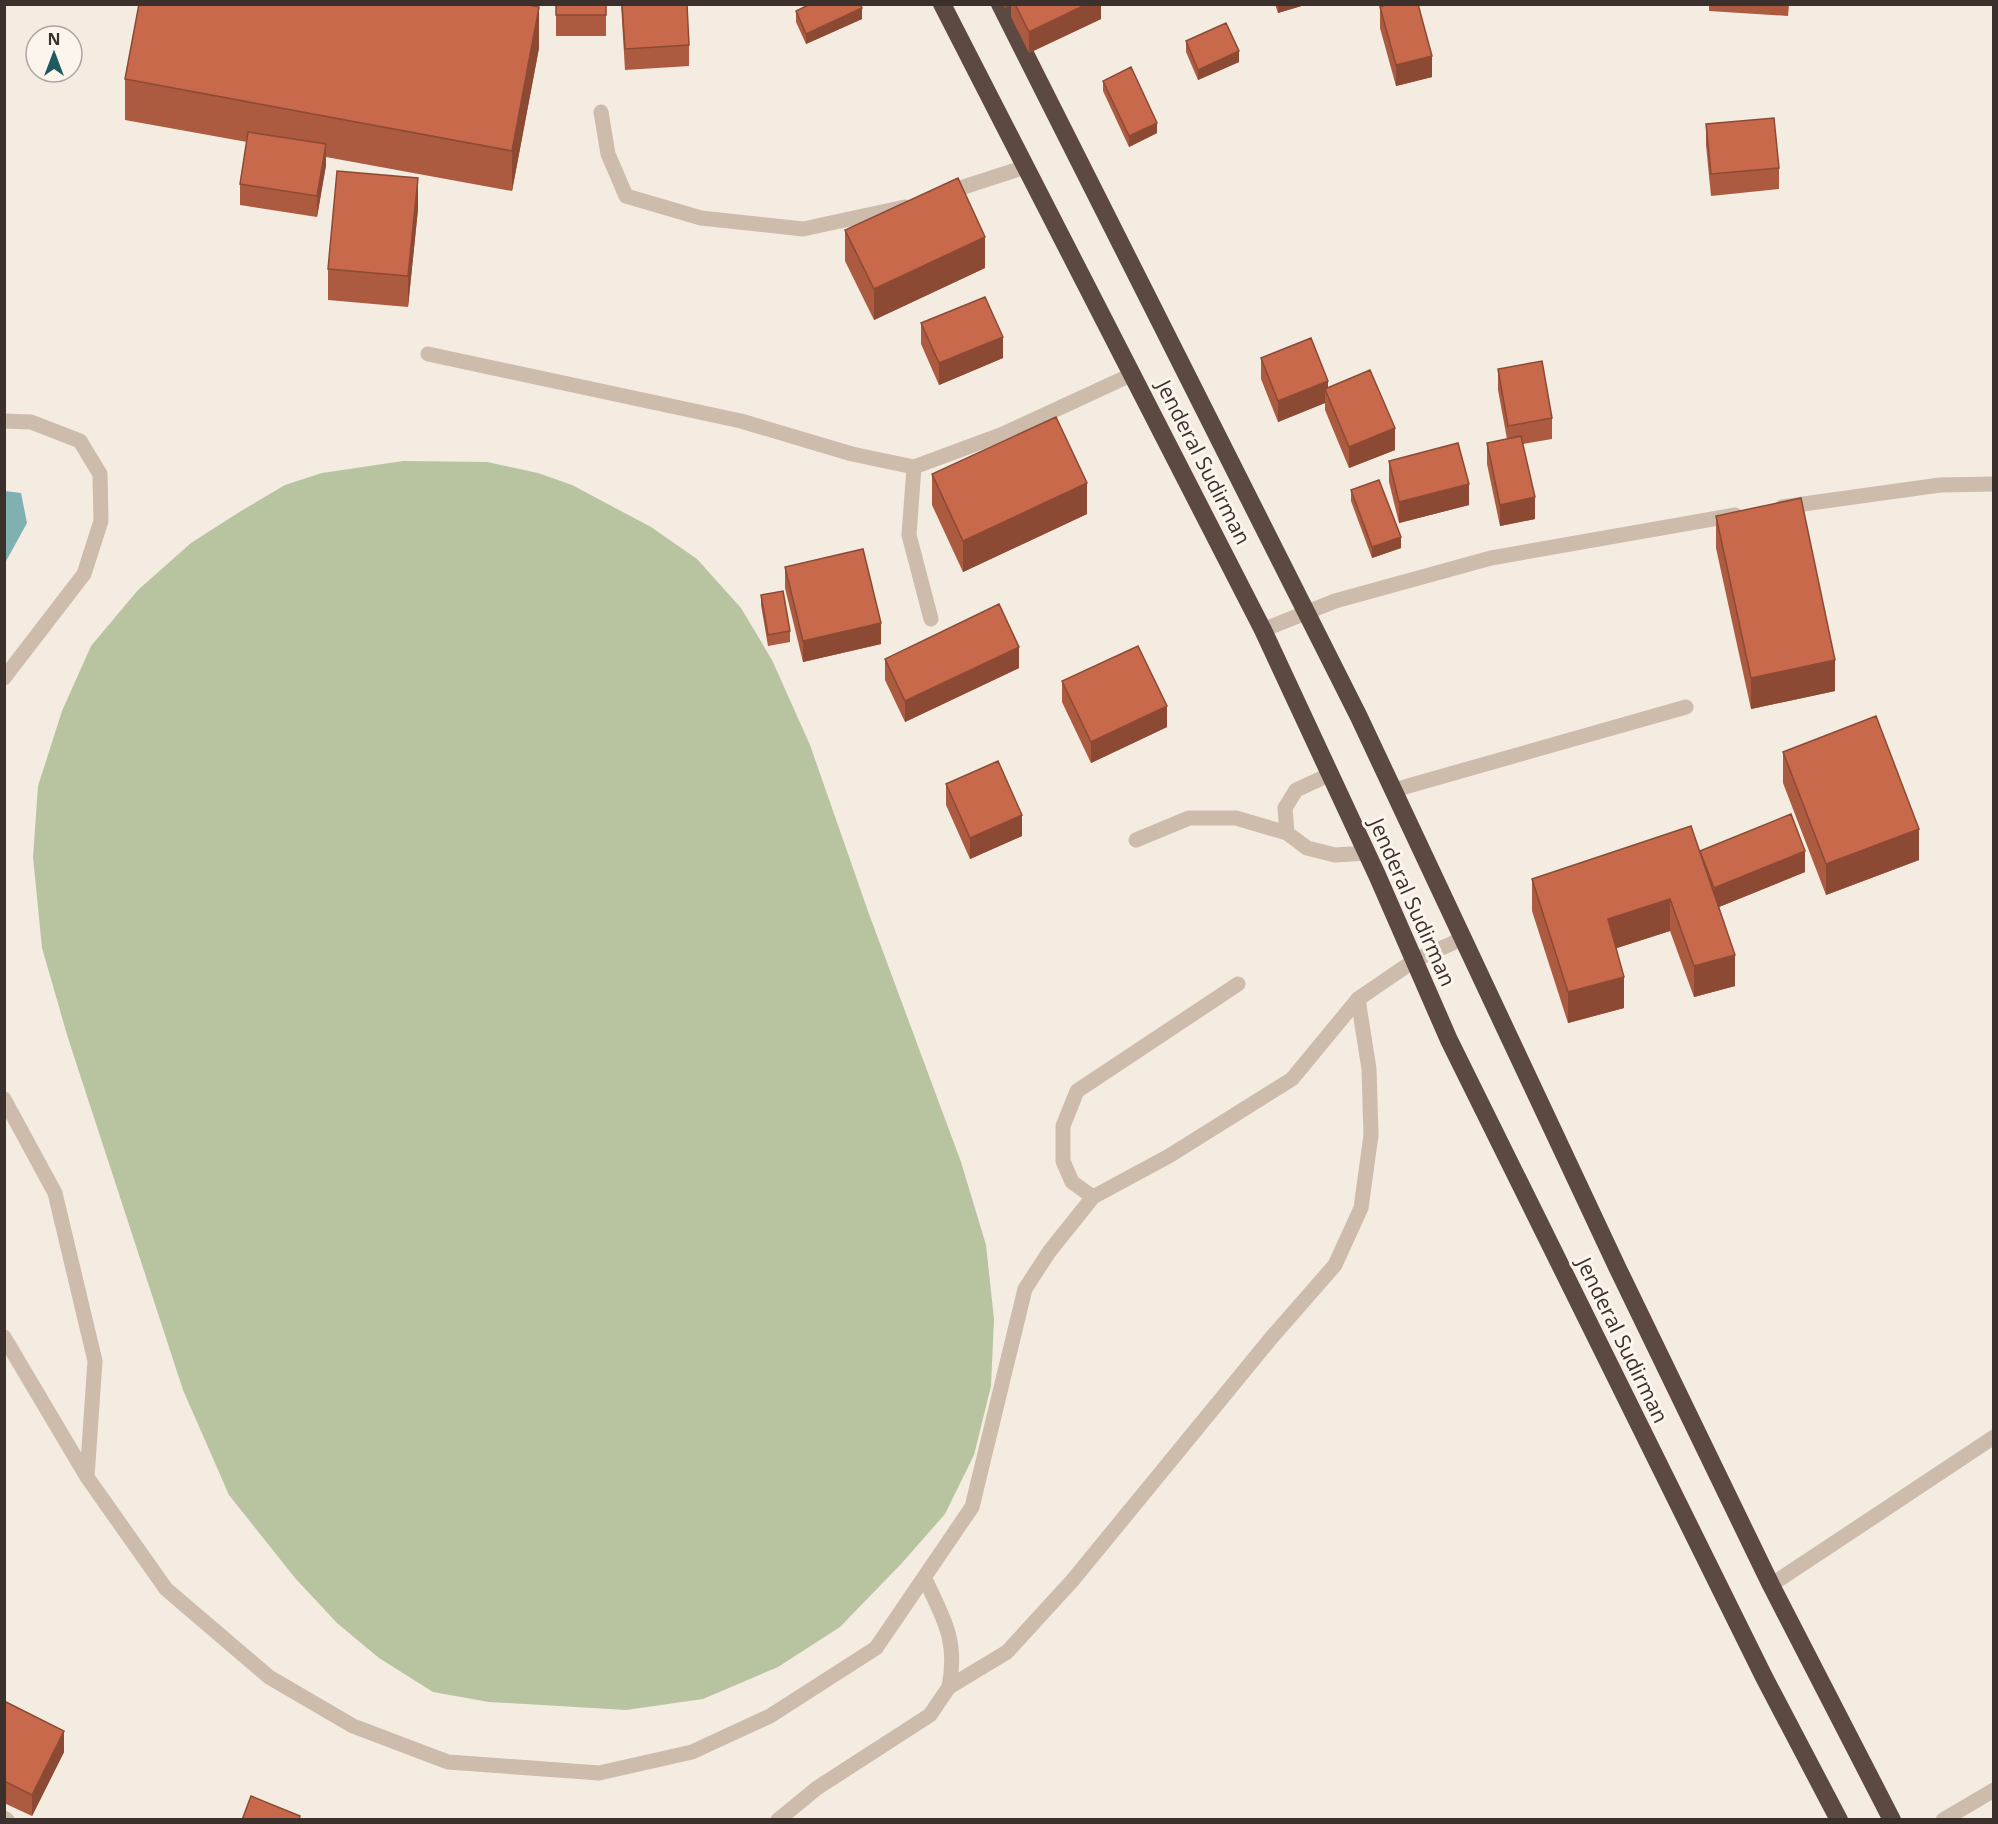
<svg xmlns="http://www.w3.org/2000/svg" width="1998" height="1824" viewBox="0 0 1998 1824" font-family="'Open Sans',sans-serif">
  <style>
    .green { fill: #b8c4a0 }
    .water { fill: #7fb0b2 }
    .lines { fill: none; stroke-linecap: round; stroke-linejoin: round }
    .lane { stroke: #cdbbac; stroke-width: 15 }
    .street { stroke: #cdbbac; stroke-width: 15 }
    .highway { stroke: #5c4a42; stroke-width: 18 }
    .wall { fill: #ac5a40 }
    .shaded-wall { fill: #8c4a34 }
    .building { fill: #c8694b; stroke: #8c4a34; stroke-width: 1.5 }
    .labels { text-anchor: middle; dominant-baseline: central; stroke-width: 6; stroke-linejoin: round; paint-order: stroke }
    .street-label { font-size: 21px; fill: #3b302b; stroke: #fbf5ee }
  </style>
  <rect width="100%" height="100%" fill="#f4ebe1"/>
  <path class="green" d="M403,461L487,462L538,473L572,485L651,527L697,559L741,608L772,660L810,745L869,914L961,1162L986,1245L994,1319L991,1386L974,1455L945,1514L902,1563L840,1627L778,1667L703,1699L626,1710L489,1702L433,1692L379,1658L337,1623L295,1578L229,1495L183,1390L68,1038L42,948L33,857L38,786L62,711L91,646L138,590L191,543L241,511L285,485L322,473Z"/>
  <path class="water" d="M5,491L21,493L27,523L5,563Z"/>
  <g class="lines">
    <path class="lane" d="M601,112L608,154L626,196L701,218L803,229L905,207
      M945,193L1025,167
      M428,354L741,421L852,454L914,467L1003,434L1133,374
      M4,421L31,422L80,441L100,474L101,521L84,574L4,678
      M914,467L909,535L931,619
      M1394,790L1686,707
      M1287,833L1285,808L1296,790L1331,774
      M1136,840L1189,818H1236L1287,833L1307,848L1335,855L1367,853
      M4,1099L55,1193L95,1361L87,1477
      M1093,1197L1072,1182L1063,1161V1126L1077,1091L1238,984
      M4,1337L87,1477L166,1589L269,1677L353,1726L448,1762L599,1773L692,1752L770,1716L876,1648L972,1507L1025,1289L1049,1252L1093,1197L1169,1156L1292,1079L1358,999L1415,960L1464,938
      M925,1579C944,1619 958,1641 949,1687
      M1771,1585L1994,1437
      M1943,1820L1994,1790"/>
    <path class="street" d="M1782,507L1940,485L1994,484
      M1263,630L1335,601L1491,558L1735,515
      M4,1818L7,1820
      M778,1820L817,1788L930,1715L949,1687L1007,1652L1072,1581L1272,1337L1335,1265L1361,1208L1371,1135L1369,1069L1358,999"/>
    <path class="highway" d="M942,4L1263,630L1377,875L1449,1040L1764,1677L1839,1820
      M1000,4L1359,717L1618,1269L1771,1585L1892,1820"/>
  </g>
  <path class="wall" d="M556,4H606V36H556Z
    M621,4H687L689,45V66L625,70Z
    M1003,4H1101V19L1029,53L1011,17V5L1005,8Z
    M1275,4H1308L1278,13Z
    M1709,4H1789L1788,16L1709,11Z
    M1380,7L1432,77L1396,86L1380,28Z
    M796,11L862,19L806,44L796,22Z
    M1186,41L1239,62L1198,80L1186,52Z
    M539,48L512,191L326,157V165L317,217L240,205V184L247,142L125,120V79Z
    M1103,81L1157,133L1129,147L1103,91Z
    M1706,124L1779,168V189L1711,196L1706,145Z
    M418,209L408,307L328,300V269Z
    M845,230L985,268L874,320L845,261Z
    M921,323L1003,358L939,385L921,344Z
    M1261,358L1328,388L1395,450L1349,468L1325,410V403L1278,422L1261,379Z
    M1498,369L1552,418V439L1523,444L1535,519L1500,526L1487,464V443L1507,439L1498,390Z
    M1389,461L1469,505L1399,523L1389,482Z
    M932,474L1087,514L963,572L932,505Z
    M1351,490L1401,548L1372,558L1351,501Z
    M1716,516L1835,691L1751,709L1716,548Z
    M785,567L881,644L803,662L785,588Z
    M761,595L790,631V642L768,646L761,605Z
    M885,659L1019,668L905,722L885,680Z
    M1062,681L1167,727L1091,763L1062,702Z
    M1783,752L1919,860L1826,895L1783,783Z
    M946,784L1022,836L970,859L946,805Z
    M1700,851L1805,872L1719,907L1735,986L1694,997L1670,931L1616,948L1624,1008L1568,1023L1532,911V879Z
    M4,1701L64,1752L32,1816L4,1803Z"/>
  <path class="shaded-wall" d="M1005,4H1011V5L1005,8Z
    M1087,4H1101V19L1029,53V32Z
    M1278,4H1308L1278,13Z
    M539,7V48L512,191V151Z
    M862,8V19L806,44V34Z
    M1239,51V62L1198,80V70Z
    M1432,56V77L1396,86V65Z
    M1157,123V133L1129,147V136Z
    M326,144V165L317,217V196Z
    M418,178V209L408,307V276Z
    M985,237V268L874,320V289Z
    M1003,337V358L939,385V363Z
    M1328,381V397L1325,389V403L1278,422V401Z
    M1395,428V450L1349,468V447Z
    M1087,483V514L963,572V541Z
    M1469,484V505L1399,523V502Z
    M1535,497V519L1500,526V505Z
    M1401,537V548L1372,558V547Z
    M881,623V644L803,662V641Z
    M1019,647V668L905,722V701Z
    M1835,660V691L1751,709V678Z
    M1167,706V727L1091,763V742Z
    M1022,815V836L970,859V838Z
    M1919,829V860L1826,895V864Z
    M1805,851V872L1714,909V888Z
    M1670,899V931L1608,951V919Z
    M1735,955V986L1694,997V966Z
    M1624,977V1008L1568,1023V992Z
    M64,1731V1752L32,1816V1795Z"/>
  <path class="building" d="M139,4H523L539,7L512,151L125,79Z
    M556,4H606V15H556Z
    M622,4H687L689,45L625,49Z
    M810,4H860L862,8L806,34L796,11Z
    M1015,4H1087L1029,32Z
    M1388,4H1418L1432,56L1396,65L1380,7Z
    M1226,23L1239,51L1198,70L1186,41Z
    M1131,67L1157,123L1129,136L1103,81Z
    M1774,118L1779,168L1711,174L1706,124Z
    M248,132L326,144L317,196L240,184Z
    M337,171L418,178L408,276L328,269Z
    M958,178L985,237L874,289L845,230Z
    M985,297L1003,337L939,363L921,323Z
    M1311,338L1328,381L1278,401L1261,358Z
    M1542,361L1552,418L1508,426L1498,369Z
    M1370,370L1395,428L1349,447L1325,389Z
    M1056,417L1087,483L963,541L932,474Z
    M1521,436L1535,497L1500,505L1487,443Z
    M1458,443L1469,484L1399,502L1389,461Z
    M1379,480L1401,537L1372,547L1351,490Z
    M1801,498L1835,660L1751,678L1716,516Z
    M863,549L881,623L803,641L785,567Z
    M783,591L790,631L768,635L761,595Z
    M999,604L1019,647L905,701L885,659Z
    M1138,646L1167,706L1091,742L1062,681Z
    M1876,716L1919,829L1826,864L1783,752Z
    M998,761L1022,815L970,838L946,784Z
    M1791,814L1805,851L1714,888L1700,851Z
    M1691,826L1735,955L1694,966L1670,899L1608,919L1624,977L1568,992L1532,879Z
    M4,1701L64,1731L32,1795L4,1781Z
    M251,1796L300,1816L299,1820H242Z"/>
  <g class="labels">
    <g class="street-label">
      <text transform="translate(1204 462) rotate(63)">Jenderal Sudirman</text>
      <text transform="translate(1413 902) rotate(66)">Jenderal Sudirman</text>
      <text transform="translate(1623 1340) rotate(64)">Jenderal Sudirman</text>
    </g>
  </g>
  <rect width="1998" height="1824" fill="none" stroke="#3b302b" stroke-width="12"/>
  <g transform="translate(54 54)"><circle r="28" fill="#fbf5ee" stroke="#aea6a0" stroke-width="1.5"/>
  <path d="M0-4.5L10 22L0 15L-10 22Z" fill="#1f5a5e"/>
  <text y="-9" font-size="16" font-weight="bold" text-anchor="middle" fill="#3b302b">N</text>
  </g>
</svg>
